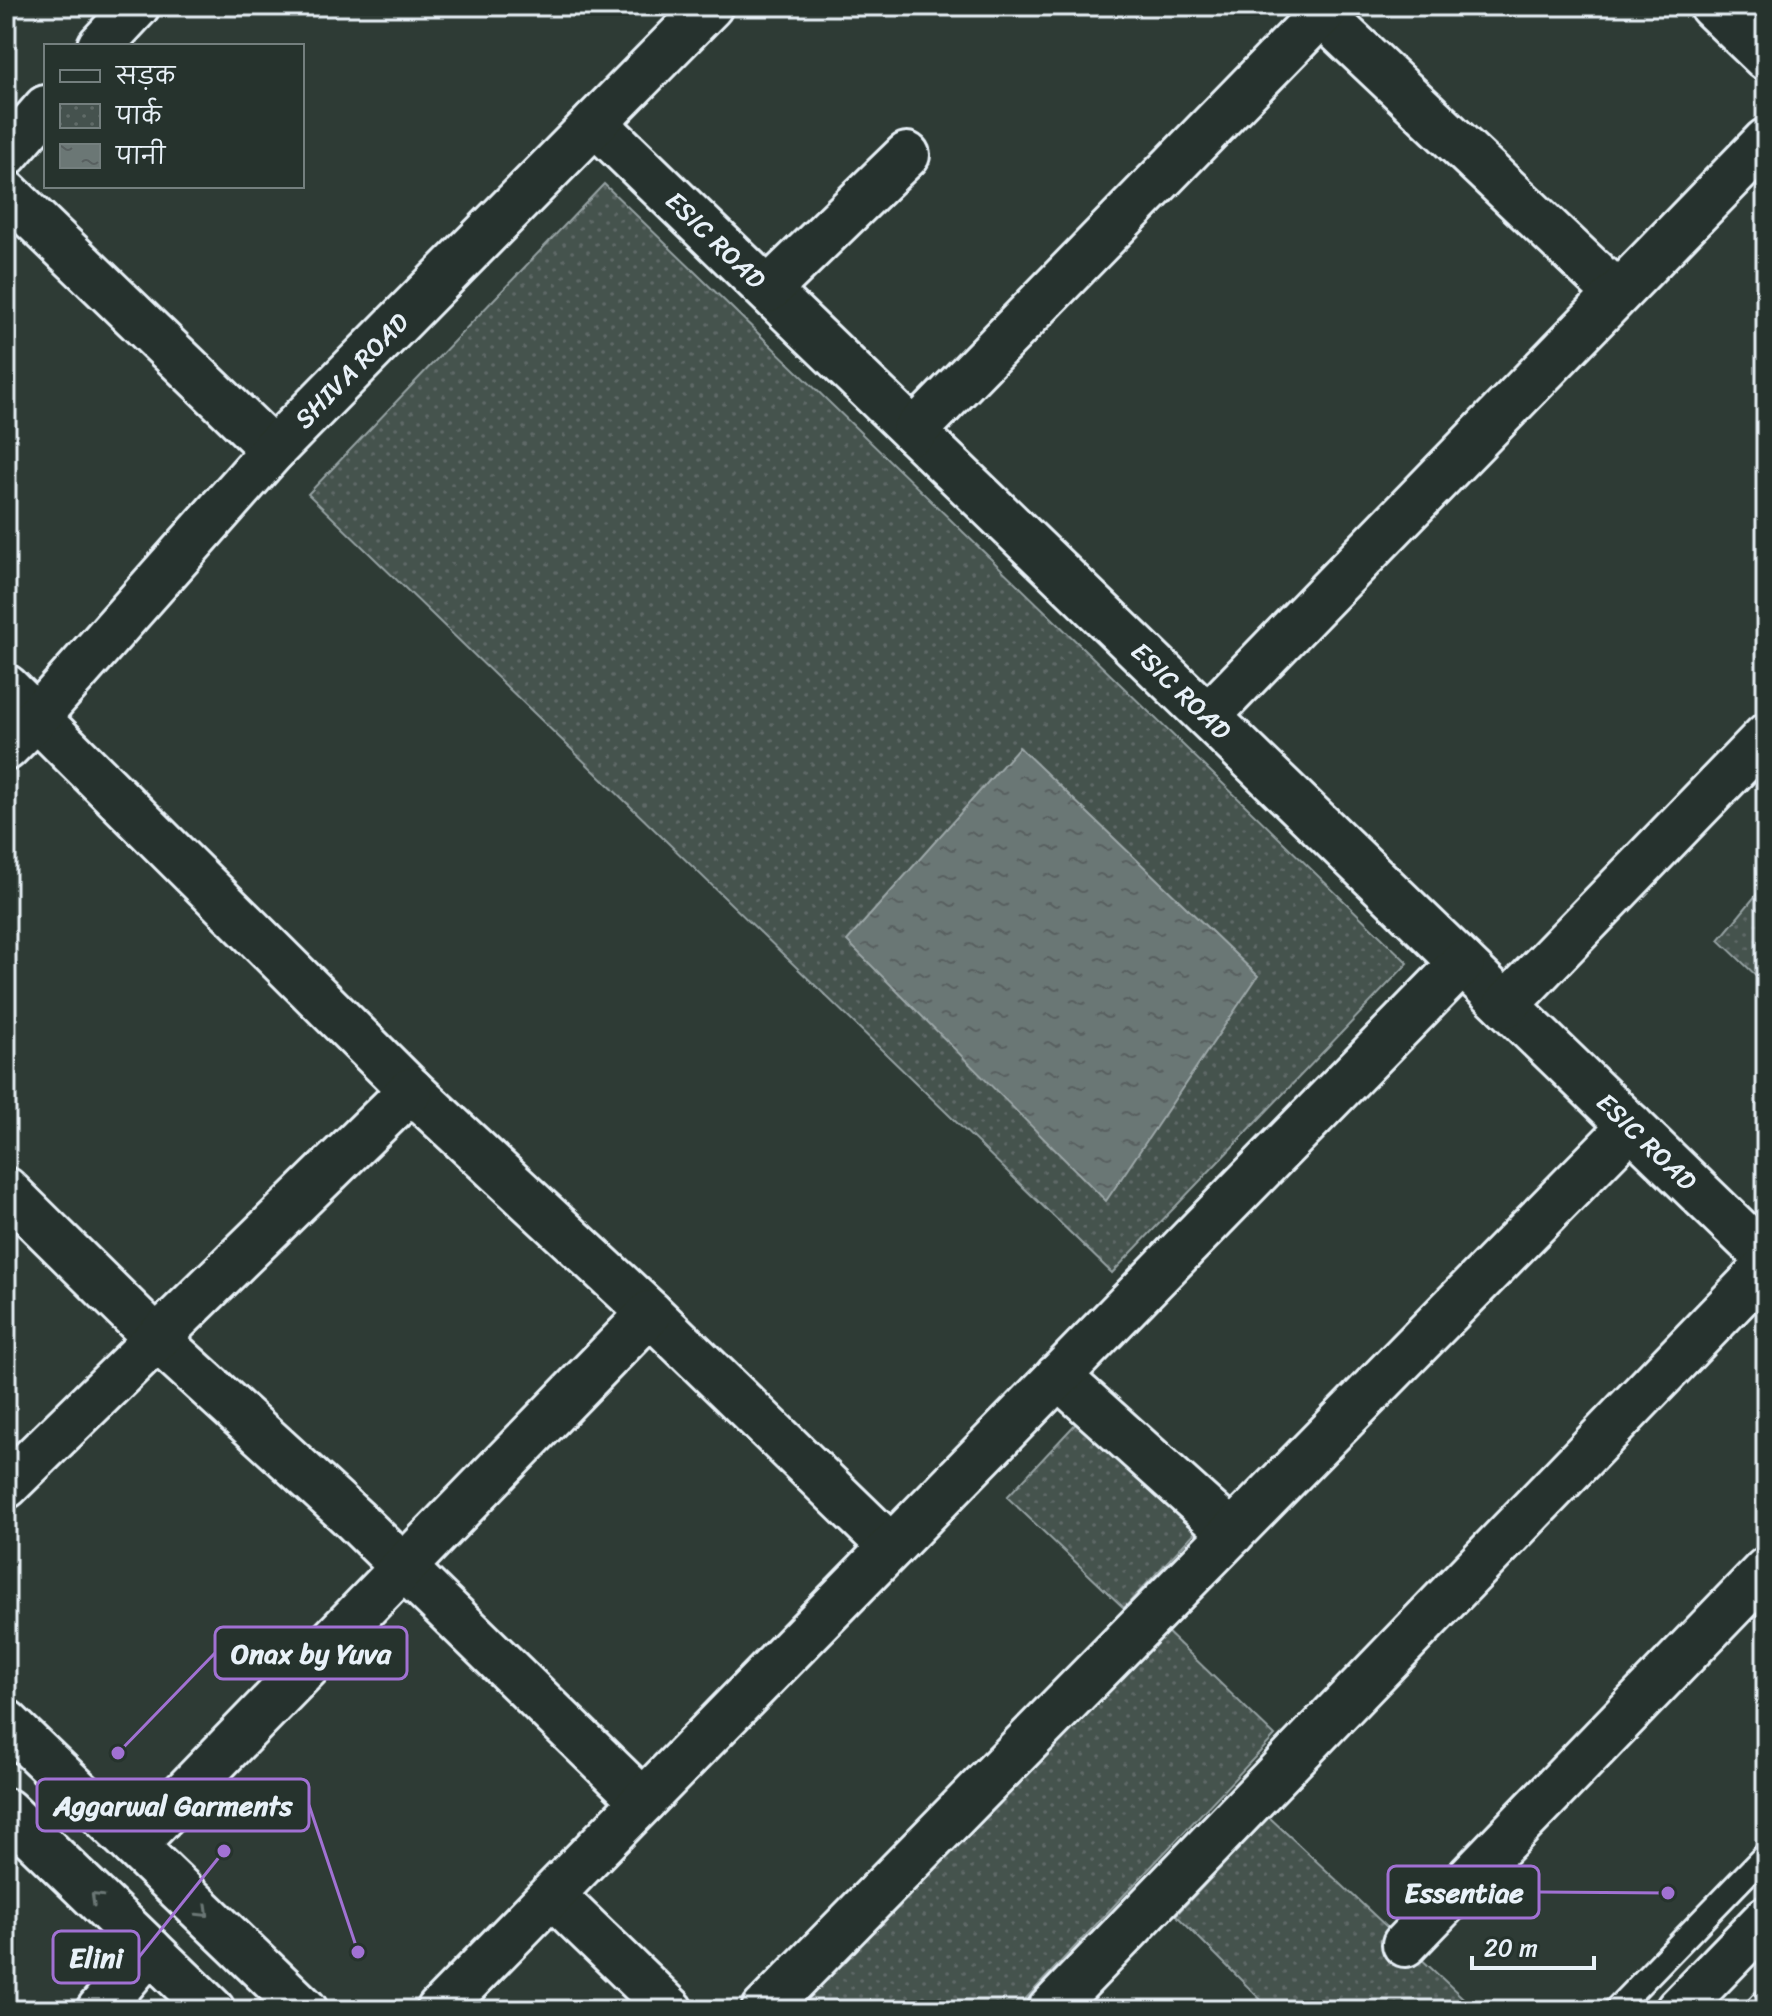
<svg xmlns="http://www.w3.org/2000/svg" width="1772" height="2016" viewBox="0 0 1772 2016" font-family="Sriracha,'Playpen Sans Deva',sans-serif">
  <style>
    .park { fill: url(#park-dots); stroke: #96a2a3; stroke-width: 2 }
    .water { fill: url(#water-ripples); stroke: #9da8a9; stroke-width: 2 }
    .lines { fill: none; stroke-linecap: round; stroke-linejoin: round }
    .lane-casing { stroke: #e8f1f8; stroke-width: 28 }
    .street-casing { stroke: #e8f1f8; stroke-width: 50 }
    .secondary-casing { stroke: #e8f1f8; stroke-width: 50 }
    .lane { stroke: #26332d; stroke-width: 22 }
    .street { stroke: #26332d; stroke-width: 44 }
    .secondary { stroke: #26332d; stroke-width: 44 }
    .rail-casing { stroke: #e8f1f8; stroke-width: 9 }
    .rail { stroke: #26332d; stroke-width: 6; stroke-dasharray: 18; stroke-linecap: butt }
    .oneway { stroke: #6a7674 }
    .labels { text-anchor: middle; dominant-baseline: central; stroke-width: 7; stroke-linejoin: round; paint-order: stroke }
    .street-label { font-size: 26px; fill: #e8f1f8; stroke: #26332d }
    .leader { fill: none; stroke: #a171d3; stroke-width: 3 }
    .callout-dot { fill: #a171d3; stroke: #26332d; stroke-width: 3 }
    .callout { fill: #26332d; stroke: #a171d3; stroke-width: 3 }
    .callout-label { font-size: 28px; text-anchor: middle; font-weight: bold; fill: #e8f1f8 }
  </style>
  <defs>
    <pattern id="park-dots" width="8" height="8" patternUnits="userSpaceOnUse" patternTransform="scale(2)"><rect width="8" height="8" fill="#45524e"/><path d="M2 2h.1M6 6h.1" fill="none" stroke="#606b68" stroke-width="1.8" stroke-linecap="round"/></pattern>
    <pattern id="water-ripples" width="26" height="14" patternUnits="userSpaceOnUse" patternTransform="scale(2)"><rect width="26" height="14" fill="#6b7775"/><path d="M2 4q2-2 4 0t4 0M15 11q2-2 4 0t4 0" fill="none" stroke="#586060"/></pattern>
  </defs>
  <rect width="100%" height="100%" fill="#2e3b35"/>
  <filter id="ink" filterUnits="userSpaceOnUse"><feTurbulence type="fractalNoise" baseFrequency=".0125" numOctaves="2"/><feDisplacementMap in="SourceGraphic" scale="16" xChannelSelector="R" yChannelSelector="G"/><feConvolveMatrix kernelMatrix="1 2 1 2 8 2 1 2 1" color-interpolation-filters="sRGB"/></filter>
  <g filter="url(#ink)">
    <path class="park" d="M604,184L1408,963L1112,1273L308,494Z
      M1766,883V985L1719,940Z
      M1097,1401L1215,1511L1124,1608L1007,1497Z
      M1158,1623L1275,1736L1015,2010H766Z
      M1269,1817L1476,2010H1271L1176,1915Z"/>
    <path class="water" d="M1019,747L1258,976L1106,1201L847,941Z"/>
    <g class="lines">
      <g class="lane-casing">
        <path id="lane" d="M1615,2010L1766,1854"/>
      </g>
      <g class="street-casing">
        <g id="street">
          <path d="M1313,6L1617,294"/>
          <path d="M1712,6L1766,58"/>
          <path d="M100,46L137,6"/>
          <path id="s1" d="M595,123L1766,1257"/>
          <path d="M6,154L46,108"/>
          <path d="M6,192L273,450"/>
          <path d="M768,290L907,155"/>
          <path d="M914,432L1329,6"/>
          <path d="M6,687L411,1090L650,1313L891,1547"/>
          <path d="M1208,716L1766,141"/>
          <path id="s2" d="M6,748L37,717L273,450L710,6"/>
          <path d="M1506,1005L1766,736"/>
          <path d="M6,1190L156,1338L355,1520L643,1801"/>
          <path d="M1058,1376L1232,1533"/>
          <path d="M6,1486L411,1090"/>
          <path d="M134,1845L650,1313"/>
          <path d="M552,1895L671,2010"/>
          <path d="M1405,1944L1766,1570"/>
          <path d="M99,2010L150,1950"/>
          <path d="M439,2010L1462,963"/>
          <path d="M764,2010L1631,1126"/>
          <path d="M1050,2010L1766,1267"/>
        </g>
      </g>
      <g class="secondary-casing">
        <path id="secondary" d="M6,1722L305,2010
          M6,1811L212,2010
          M1678,2010L1766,1919"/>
      </g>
      <use href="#lane" class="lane"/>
      <use href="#street" class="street"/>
      <use href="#secondary" class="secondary"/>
      <g class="rail-casing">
        <path id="rail" d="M1743,2010L1766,1986"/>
      </g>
      <use href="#rail" class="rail"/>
    </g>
    <defs><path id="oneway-chevron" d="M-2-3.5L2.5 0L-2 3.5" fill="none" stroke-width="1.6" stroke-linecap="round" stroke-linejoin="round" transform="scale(2)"/></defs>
    <g class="oneway">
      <use href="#oneway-chevron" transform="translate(96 1898) rotate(-136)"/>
      <use href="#oneway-chevron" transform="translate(204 1912) rotate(44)"/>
    </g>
  </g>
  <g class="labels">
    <g class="street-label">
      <text stroke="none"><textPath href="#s1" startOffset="168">ESIC ROAD</textPath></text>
      <text stroke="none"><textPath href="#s2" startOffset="512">SHIVA ROAD</textPath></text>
      <text stroke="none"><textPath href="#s1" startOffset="816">ESIC ROAD</textPath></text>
      <text stroke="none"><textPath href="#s1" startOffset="1464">ESIC ROAD</textPath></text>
    </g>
  </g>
  <path class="leader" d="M118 1753L215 1653M358 1952L309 1805M1668 1893L1539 1892M224 1851L139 1957"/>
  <g class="callout-dot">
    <circle cx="118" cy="1753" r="8"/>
    <circle cx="358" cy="1952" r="8"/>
    <circle cx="1668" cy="1893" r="8"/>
    <circle cx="224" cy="1851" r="8"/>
  </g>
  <g class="callout">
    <rect x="215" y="1627" width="192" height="52" rx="8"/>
    <rect x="37" y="1779" width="272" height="52" rx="8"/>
    <rect x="1388" y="1866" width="151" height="52" rx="8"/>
    <rect x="53" y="1931" width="86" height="52" rx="8"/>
  </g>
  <g class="callout-label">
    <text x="311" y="1663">Onax by Yuva</text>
    <text x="173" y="1815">Aggarwal Garments</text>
    <text x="1464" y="1902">Essentiae</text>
    <text x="96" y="1967">Elini</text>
  </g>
  <rect width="1772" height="2016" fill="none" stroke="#26332d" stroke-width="32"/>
  <rect x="16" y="16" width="1740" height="1984" fill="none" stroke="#e8f1f8" stroke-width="3" filter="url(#ink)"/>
  <rect x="44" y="44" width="260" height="144" fill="#26332d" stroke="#747f7e" stroke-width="2"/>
  <rect x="60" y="70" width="40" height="12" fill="#26332d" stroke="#747f7e" stroke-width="2"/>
  <text x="116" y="84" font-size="24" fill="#e8f1f8">सड़क</text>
  <rect x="60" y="104" width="40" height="24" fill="url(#park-dots)" stroke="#747f7e" stroke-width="2"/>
  <text x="116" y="124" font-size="24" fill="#e8f1f8">पार्क</text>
  <rect x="60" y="144" width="40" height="24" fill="url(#water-ripples)" stroke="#747f7e" stroke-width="2"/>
  <text x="116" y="164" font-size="24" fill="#e8f1f8">पानी</text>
  <path d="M1472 1956v12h122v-12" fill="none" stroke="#e8f1f8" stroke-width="4"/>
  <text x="1484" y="1956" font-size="24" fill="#e8f1f8" stroke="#26332d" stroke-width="6" paint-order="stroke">20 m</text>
</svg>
